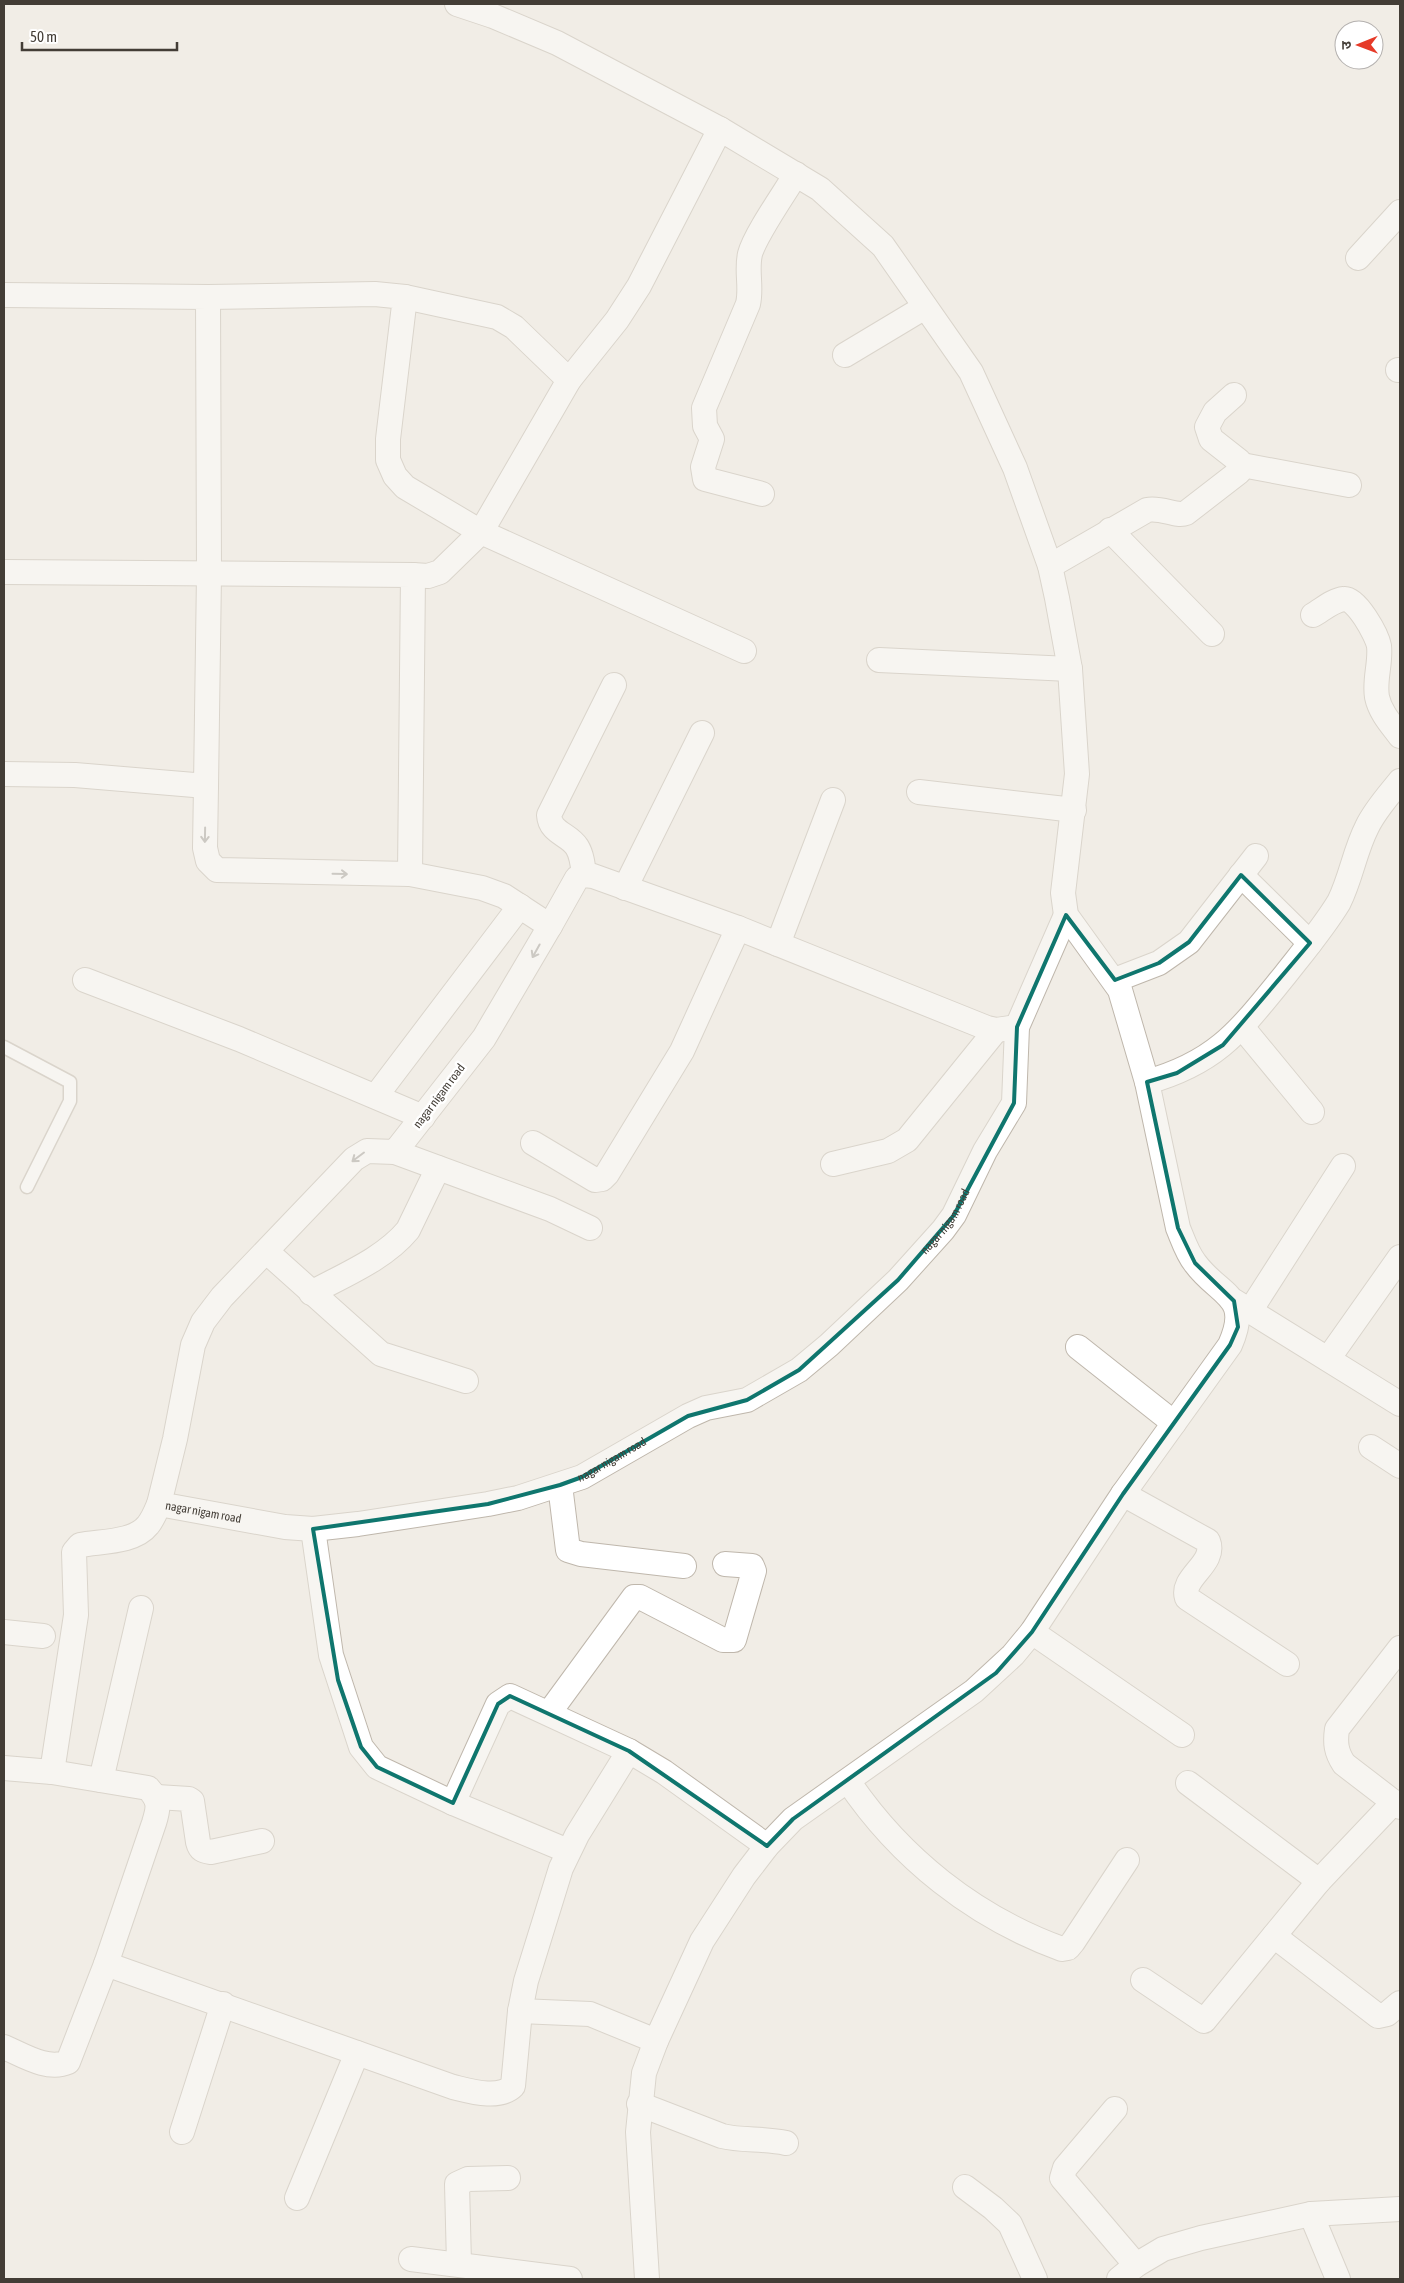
<svg xmlns="http://www.w3.org/2000/svg" width="1404" height="2283" viewBox="0 0 1404 2283" font-family="'Asap Condensed','Noto Sans Devanagari',sans-serif">
  <style>
    .lines { fill: none; stroke-linecap: round; stroke-linejoin: round }
    .service-casing { stroke: #bfb7ac; stroke-width: 15 }
    .minor-casing { stroke: #bfb7ac; stroke-width: 26 }
    .service { stroke: #fff; stroke-width: 12 }
    .minor { stroke: #fff; stroke-width: 24 }
    .oneway { stroke: #a19e9a }
    .marked { fill: none; stroke: #0f766e; stroke-width: 4; stroke-linejoin: round }
    .labels { text-anchor: middle; dominant-baseline: central; stroke-width: 5; stroke-linejoin: round; paint-order: stroke }
    .street-label { font-size: 12px; fill: #433d36; stroke: #fff }
  </style>
  <rect width="100%" height="100%" fill="#f1ede6"/>
  <g class="lines">
    <g class="service-casing">
      <path id="service" d="M4,1047L70,1082V1101L27,1187"/>
    </g>
    <g class="minor-casing">
      <g id="minor">
        <path d="M457,4L493,16L557,43L720,129L820,189L883,246L971,372L1015,468L1050,566L1057,598L1070,669L1077,774L1063,893L1066,915L1120,990L1147,1082L1178,1228C1183,1240 1187,1253 1195,1263C1220,1297 1252,1295 1230,1345L1123,1494L1032,1632L1013,1655L974,1691L793,1819L767,1846L744,1876L702,1941L656,2041L644,2073L638,2132L647,2279"/>
        <path d="M1358,258L1400,212"/>
        <path d="M4,295L208,297L209,574L206,786L75,775L4,774"/>
        <path d="M208,297L375,294L405,297L388,439V460L395,476L405,487L481,532L744,651"/>
        <path d="M405,297L497,317L514,327L569,380"/>
        <path d="M845,355L925,307"/>
        <path d="M1398,370H1400"/>
        <path d="M1242,465L1349,485"/>
        <path d="M762,494L705,479L703,467L712,439L705,426L704,408L748,304C752,287 746,271 750,254C755,235 784,194 796,174"/>
        <path d="M1110,530L1212,634"/>
        <path d="M1050,566L1147,510C1162,507 1176,517 1186,513L1239,472L1242,465L1239,461L1211,439L1207,427L1215,412L1234,395"/>
        <path d="M4,572L413,575L410,874"/>
        <path d="M413,575L428,576L440,572L481,532L569,380L617,320L639,286L720,129"/>
        <path d="M1313,615C1322,610 1333,600 1344,599C1356,597 1377,635 1379,646C1381,663 1374,680 1377,697C1380,712 1391,724 1400,736"/>
        <path d="M879,660L1070,669"/>
        <path id="s1" d="M206,786L205,848L208,861L217,870L410,874L482,888L504,896L550,926L484,1038L395,1152L367,1151L354,1159L222,1297L203,1322L193,1345L175,1439L159,1504L285,1527L313,1529L358,1524L488,1504L518,1498L582,1477L688,1416L706,1408L747,1400L799,1370L829,1345L898,1280L943,1230L954,1215L985,1151L1014,1103L1017,1027L1066,915"/>
        <path d="M919,792L1074,810"/>
        <path d="M584,875C583,866 582,855 577,847C569,834 550,833 549,815L614,685"/>
        <path d="M1241,875L1310,943"/>
        <path d="M625,888L702,733"/>
        <path d="M550,926L577,878L584,875L593,876L738,928L987,1028L996,1030L1017,1027"/>
        <path d="M778,944L833,800"/>
        <path d="M85,980L239,1039L423,1117"/>
        <path d="M1115,980L1159,963L1189,942L1256,856"/>
        <path d="M1242,1027L1312,1112"/>
        <path d="M1147,1082C1218,1062 1240,1030 1285,975C1303,952 1324,927 1339,902C1351,878 1355,850 1367,827C1375,810 1389,795 1400,781"/>
        <path d="M376,1096L520,906"/>
        <path d="M533,1143L595,1180L602,1179L607,1174L682,1051L738,928"/>
        <path d="M395,1152L550,1209L590,1228"/>
        <path d="M833,1164L888,1151L907,1140L996,1030"/>
        <path d="M267,1252L381,1354L466,1381"/>
        <path d="M311,1293C344,1275 384,1259 408,1230L438,1168"/>
        <path d="M1234,1301L1400,1404"/>
        <path d="M1250,1311L1343,1166"/>
        <path d="M1078,1347L1174,1423"/>
        <path d="M1328,1359L1400,1257"/>
        <path d="M1371,1447L1400,1466"/>
        <path d="M560,1485L568,1550L581,1554L684,1566"/>
        <path d="M1123,1494L1208,1541C1217,1564 1180,1577 1187,1598L1287,1664"/>
        <path d="M313,1529L331,1655L361,1747L377,1767L453,1803"/>
        <path d="M4,1632L43,1636"/>
        <path d="M1032,1632L1182,1735"/>
        <path d="M1400,1648L1337,1729C1335,1743 1336,1752 1344,1764L1400,1807"/>
        <path d="M549,1713L634,1597H640L723,1640H734L754,1571L752,1566L725,1564"/>
        <path d="M4,1768L52,1772L148,1788C160,1801 159,1807 154,1823L106,1964L453,2087C470,2091 499,2100 513,2086L520,2011L526,1981L561,1868L577,1835L629,1751"/>
        <path d="M52,1772L76,1615L74,1552L80,1545C100,1541 134,1543 148,1525C153,1519 156,1511 159,1504"/>
        <path d="M101,1780L141,1608"/>
        <path d="M848,1781C900,1858 974,1917 1062,1949L1068,1948L1073,1942L1127,1860"/>
        <path d="M1188,1783L1319,1881"/>
        <path d="M157,1797L189,1799L192,1801L198,1842C200,1850 203,1851 211,1852L262,1841"/>
        <path d="M568,1851L453,1803L498,1704L510,1696L629,1751L664,1772L767,1846"/>
        <path d="M1274,1936L1378,2016L1387,2014L1400,2003"/>
        <path d="M1143,1980L1204,2021L1319,1881L1394,1802"/>
        <path d="M520,2011L590,2014L656,2041"/>
        <path d="M4,2047C23,2055 47,2071 68,2062L106,1964"/>
        <path d="M639,2104L722,2136C742,2141 764,2138 786,2143"/>
        <path d="M1115,2109L1065,2168L1062,2178L1136,2265"/>
        <path d="M182,2132L223,2004"/>
        <path d="M965,2187L993,2208L1010,2224L1035,2279"/>
        <path d="M297,2198L357,2053"/>
        <path d="M1311,2214L1338,2279"/>
        <path d="M411,2259L570,2279"/>
        <path d="M459,2264L457,2184L468,2179L508,2178"/>
        <path d="M1119,2279L1136,2265L1163,2249L1201,2238L1311,2214L1400,2209"/>
      </g>
    </g>
    <use href="#service" class="service"/>
    <use href="#minor" class="minor"/>
  </g>
  <defs><path id="oneway-shaft" d="M-6 0H5M1.5-3L5.5 0L1.5 3" fill="none" stroke-width="1.6" stroke-linecap="round" stroke-linejoin="round" transform="scale(1.25)"/></defs>
  <g class="oneway">
    <use href="#oneway-shaft" transform="translate(205 835) rotate(91)"/>
    <use href="#oneway-shaft" transform="translate(340 874) rotate(1)"/>
    <use href="#oneway-shaft" transform="translate(536 951) rotate(119)"/>
    <use href="#oneway-shaft" transform="translate(358 1157) rotate(143)"/>
  </g>
  <path d="M0 0H1404V2283H0ZM1241,875L1310,943L1223,1045L1177,1073L1147,1082L1178,1228L1195,1263L1234,1301L1238,1327L1230,1345L1123,1494L1032,1632L996,1673L793,1819L767,1846L629,1751L510,1696L498,1704L453,1803L377,1767L361,1747L338,1680L313,1529L488,1504L560,1485L582,1477L688,1416L747,1400L799,1370L898,1280L954,1215L1014,1103L1017,1027L1066,915L1115,980L1159,963L1189,942Z" fill="#f1ede6" fill-opacity=".55" fill-rule="evenodd"/>
  <path class="marked" d="M1241,875L1310,943L1223,1045L1177,1073L1147,1082L1178,1228L1195,1263L1234,1301L1238,1327L1230,1345L1123,1494L1032,1632L996,1673L793,1819L767,1846L629,1751L510,1696L498,1704L453,1803L377,1767L361,1747L338,1680L313,1529L488,1504L560,1485L582,1477L688,1416L747,1400L799,1370L898,1280L954,1215L1014,1103L1017,1027L1066,915L1115,980L1159,963L1189,942Z"/>
  <g class="labels">
    <g class="street-label">
      <text transform="translate(439 1096) rotate(-53)">nagar nigam road</text>
      <text stroke="none"><textPath href="#s1" startOffset="2045">nagar nigam road</textPath></text>
      <text stroke="none"><textPath href="#s1" startOffset="1626">nagar nigam road</textPath></text>
      <text stroke="none"><textPath href="#s1" startOffset="1206">nagar nigam road</textPath></text>
    </g>
  </g>
  <rect width="1404" height="2283" fill="none" stroke="#433d36" stroke-width="10"/>
  <g transform="translate(1359 45) rotate(269)"><circle r="24" fill="#ffffff" stroke="#b4b1af"/>
  <path d="M0-4L9 19L0 12L-9 19Z" fill="#e63a28"/>
  <text y="-8" font-size="14" font-weight="bold" text-anchor="middle" fill="#433d36">उ</text>
  </g>
  <path d="M22 42v8h155v-8" fill="none" stroke="#433d36" stroke-width="2.5"/>
  <text x="30" y="42" font-size="15" fill="#433d36" stroke="#ffffff" stroke-width="4" paint-order="stroke">50 m</text>
</svg>
